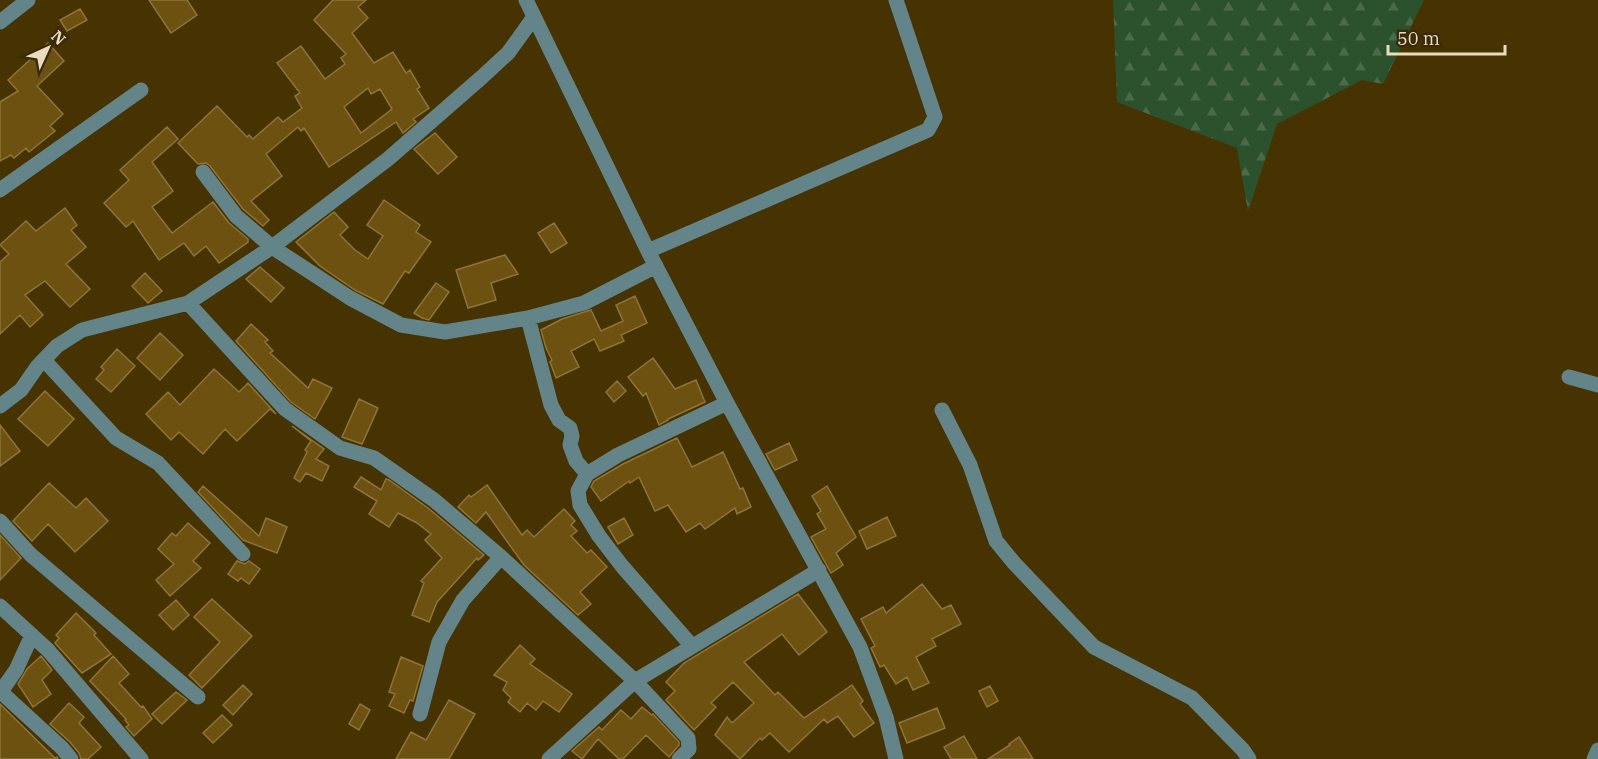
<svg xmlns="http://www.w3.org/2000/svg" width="1598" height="759" viewBox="0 0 1598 759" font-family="'IBM Plex Serif',serif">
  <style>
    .forest { fill: url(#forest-firs) }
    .building { fill: #6c5110; stroke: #8f7439; stroke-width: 1.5; fill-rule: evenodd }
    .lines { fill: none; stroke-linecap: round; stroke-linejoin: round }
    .minor { stroke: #638488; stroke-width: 15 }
  </style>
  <defs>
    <pattern id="forest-firs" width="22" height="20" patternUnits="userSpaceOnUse" patternTransform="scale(1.5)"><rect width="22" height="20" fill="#2c522d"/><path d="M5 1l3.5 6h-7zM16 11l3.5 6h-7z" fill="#4b6a4a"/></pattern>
  </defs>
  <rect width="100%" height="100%" fill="#473302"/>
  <path class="forest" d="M1113,0H1424L1383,84L1362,80L1277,124L1248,211L1237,148L1117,102Z"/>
  <path class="building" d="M149,0H187L197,15L171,33Z
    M333,0H366L358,7L368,18L352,33L374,63L393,52L406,73L410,70L420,87L417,89L429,108L413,119L416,122L403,133L396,122L329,167L304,128L301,131L298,127L266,154L282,176L251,201L269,220L263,226L243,209L210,166L206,163L198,164L178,143L217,106L247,137L249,135L253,139L278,117L283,122L302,108L295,96L300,93L277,63L301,46L325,79L345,64L341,58L346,54L314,20ZM368,88L371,94L380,89L392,109L361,133L344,107Z
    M80,9L87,20L67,31L60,20Z
    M48,43L64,61L37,86L63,114L50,126L55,131L29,152L26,148L14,158L11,155L0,161V102L18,91L8,80Z
    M167,127L178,139L152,162L173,191L152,207L172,233L213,202L229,223L248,239V242L219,263L206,246L194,256L184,243L159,260L133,221L126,227L104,203L129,180L120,170Z
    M435,133L457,157L438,174L414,149Z
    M384,200L420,225L416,232L431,242L409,273L405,271L383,304L355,290L320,266L296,242L334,212L348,227L340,235L355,250L368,259L383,236L367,225Z
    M65,208L77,225L71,230L86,247L66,264L90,289L70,307L45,281L25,295L43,315L30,327L20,315L0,334V262L9,254L0,245L26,221L36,231Z
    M554,223L567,243L551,253L538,233Z
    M505,255L518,274L491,283L496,300L468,308L456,270Z
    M260,267L284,288L271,302L246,279Z
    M145,273L162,291L148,303L132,286Z
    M436,283L449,292L429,320L422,318L414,313Z
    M635,296L647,323L621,335L624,341L600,351L594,339L571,351L579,367L556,378L550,362L552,360L546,348L541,330L562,319L591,310L601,331L623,321L616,305Z
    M251,324L268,340L265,342L273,351L270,353L308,388L313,379L332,388L315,419L291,402L236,341Z
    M160,333L183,355L160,380L137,358Z
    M117,349L135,366L111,392L96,379L104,370L101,367Z
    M653,358L675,389L696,380L705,402L668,419V420L659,425L646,393L643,396L628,377Z
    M214,369L239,392L248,383L276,414L270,409L237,441L225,429L203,454L179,432L171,440L146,414L168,392L180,405Z
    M617,381L626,391L614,402L606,392Z
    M45,391L74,419L48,446L18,419Z
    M359,399L378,408L362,444L342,437Z
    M0,425L20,451L0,466Z
    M292,426L324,449L316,459L329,466L322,481L306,473L300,482L294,478L307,452L305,450L311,441Z
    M677,438L692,467L723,452L740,489L743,488L751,507L737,514L735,508L705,529L700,523L686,532L668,505L655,511L639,477L630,483L629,481L601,501L591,487L594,481L623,464Z
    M789,443L797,460L775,470L766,454Z
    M361,477L381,490L386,479L389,480L428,508L484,555L478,560L477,558L437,602L429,622L412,615L424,583L421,581L442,558L425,540L431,534L417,523L398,513L389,527L369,514L377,501L354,487Z
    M49,483L76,508L86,498L108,521L75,552L48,524L32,541L13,521Z
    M487,485L522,535L527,530L534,537L564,509L575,521L571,525L577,531L571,536L587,553L591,550L607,567L580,592L591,604L578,615L524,565L486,512L476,523L458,507L469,495L471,497Z
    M203,486L259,536L266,518L287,527L277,553L243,540L198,492Z
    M827,486L856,537L836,553L843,565L831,573L811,537L826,529L817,514L821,511L812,496Z
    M887,517L896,536L867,549L859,531Z
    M624,518L633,535L618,544L608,527Z
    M188,523L210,543L193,561L201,568L170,596L156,580L174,564L158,549L172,533L176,536Z
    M0,535L21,558L0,580Z
    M237,561L245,564L249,561L260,569L249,584L241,578L238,581L228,574Z
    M922,584L942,609L951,605L961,624L932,639L936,646L916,657L929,683L913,690L907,677L896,684L884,665L880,667L871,648L875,646L861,619L883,607L886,613Z
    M798,594L827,632L799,655L782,634L744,662L775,695L778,692L804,718L852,685L863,701L860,704L874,723L854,737L838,716L827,723L824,719L789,752L770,733L762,740L760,738L740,759L715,735L727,717L732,723L754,703L733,682L711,703L716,707L694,730L666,700L675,691L666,682L684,663Z
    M212,599L252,636L202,688L189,675L220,642L194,617Z
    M176,600L189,615L173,630L159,615Z
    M76,613L96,633L94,635L111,654L82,673L55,643L59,638L56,635Z
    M520,645L535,659L530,664L572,694L559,712L543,701L536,710L527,703L520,712L508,702L511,698L503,690L507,682L494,675Z
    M41,656L52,670L42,680L51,694L33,707L18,684L27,669Z
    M113,656L129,674L119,683L141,707L143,706L152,719L134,736L126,727L129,725L125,720L126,719L90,681Z
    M401,657L423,666L413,701L410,700L404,713L389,706L395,694L389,692Z
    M243,685L252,694L233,715L223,705Z
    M990,686L998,701L987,707L979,691Z
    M176,692L187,700L162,724L152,714Z
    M449,700L475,714L449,759H396L411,732L426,740Z
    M69,703L84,717L79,723L101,747L88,759H81L79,753L70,742L50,724Z
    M0,704L55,758L57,757L58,759H0Z
    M360,704L370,710L359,730L349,724Z
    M642,707L652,715L653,714L679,742V745L669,757L646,735L623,759H619L598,739L582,759L572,751L599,727L602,730L621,710L631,719Z
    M937,708L945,728L907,743L899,723Z
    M222,715L232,725L213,743L203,733Z
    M964,736L977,759H951L944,747Z
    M1019,737L1033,759H988L1010,745L1009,744Z"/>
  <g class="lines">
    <path class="minor" d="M526,0L648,251L727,403L860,647L886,717L896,759
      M0,22L28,0
      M203,172L236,216L272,247L350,298L401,325L445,332L528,318L584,303L656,266
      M0,190L141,90
      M648,251L928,130L935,117L896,0
      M188,303L285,409L340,448L374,458L434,500L501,557L635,681L688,738L689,749L679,759
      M528,318L551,405L559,420L570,428L572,436L570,445L576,461L587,474
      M44,360L116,438L158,463L243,554
      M1569,377L1598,385
      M0,406L21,390L37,367L57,346L82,330L188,303L272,247L388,159L482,77L508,53L534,17
      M942,410L970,465L996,541L1014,563L1094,647L1192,698L1243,750L1249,759
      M0,521L31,555L198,697
      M0,606L48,650L141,759
      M691,645L622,566L599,536L580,505L578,491L587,474L618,455L727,403
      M1,692L62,748L71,759
      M0,693L16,670L32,635
      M420,714L439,642L463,600L501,557
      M549,759L635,681L819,570
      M1594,759L1598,750"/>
  </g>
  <g transform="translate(48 48) rotate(45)" stroke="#382a0a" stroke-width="4.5" paint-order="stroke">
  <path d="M0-4.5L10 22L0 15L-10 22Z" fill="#ebdcbe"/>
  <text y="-9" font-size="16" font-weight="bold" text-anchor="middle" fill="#ebdcbe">N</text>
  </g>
  <path d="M1388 45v9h117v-9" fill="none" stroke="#ebdcbe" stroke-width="3"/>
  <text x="1397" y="45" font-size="18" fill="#ebdcbe" stroke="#382a0a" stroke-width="4.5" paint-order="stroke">50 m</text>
</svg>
